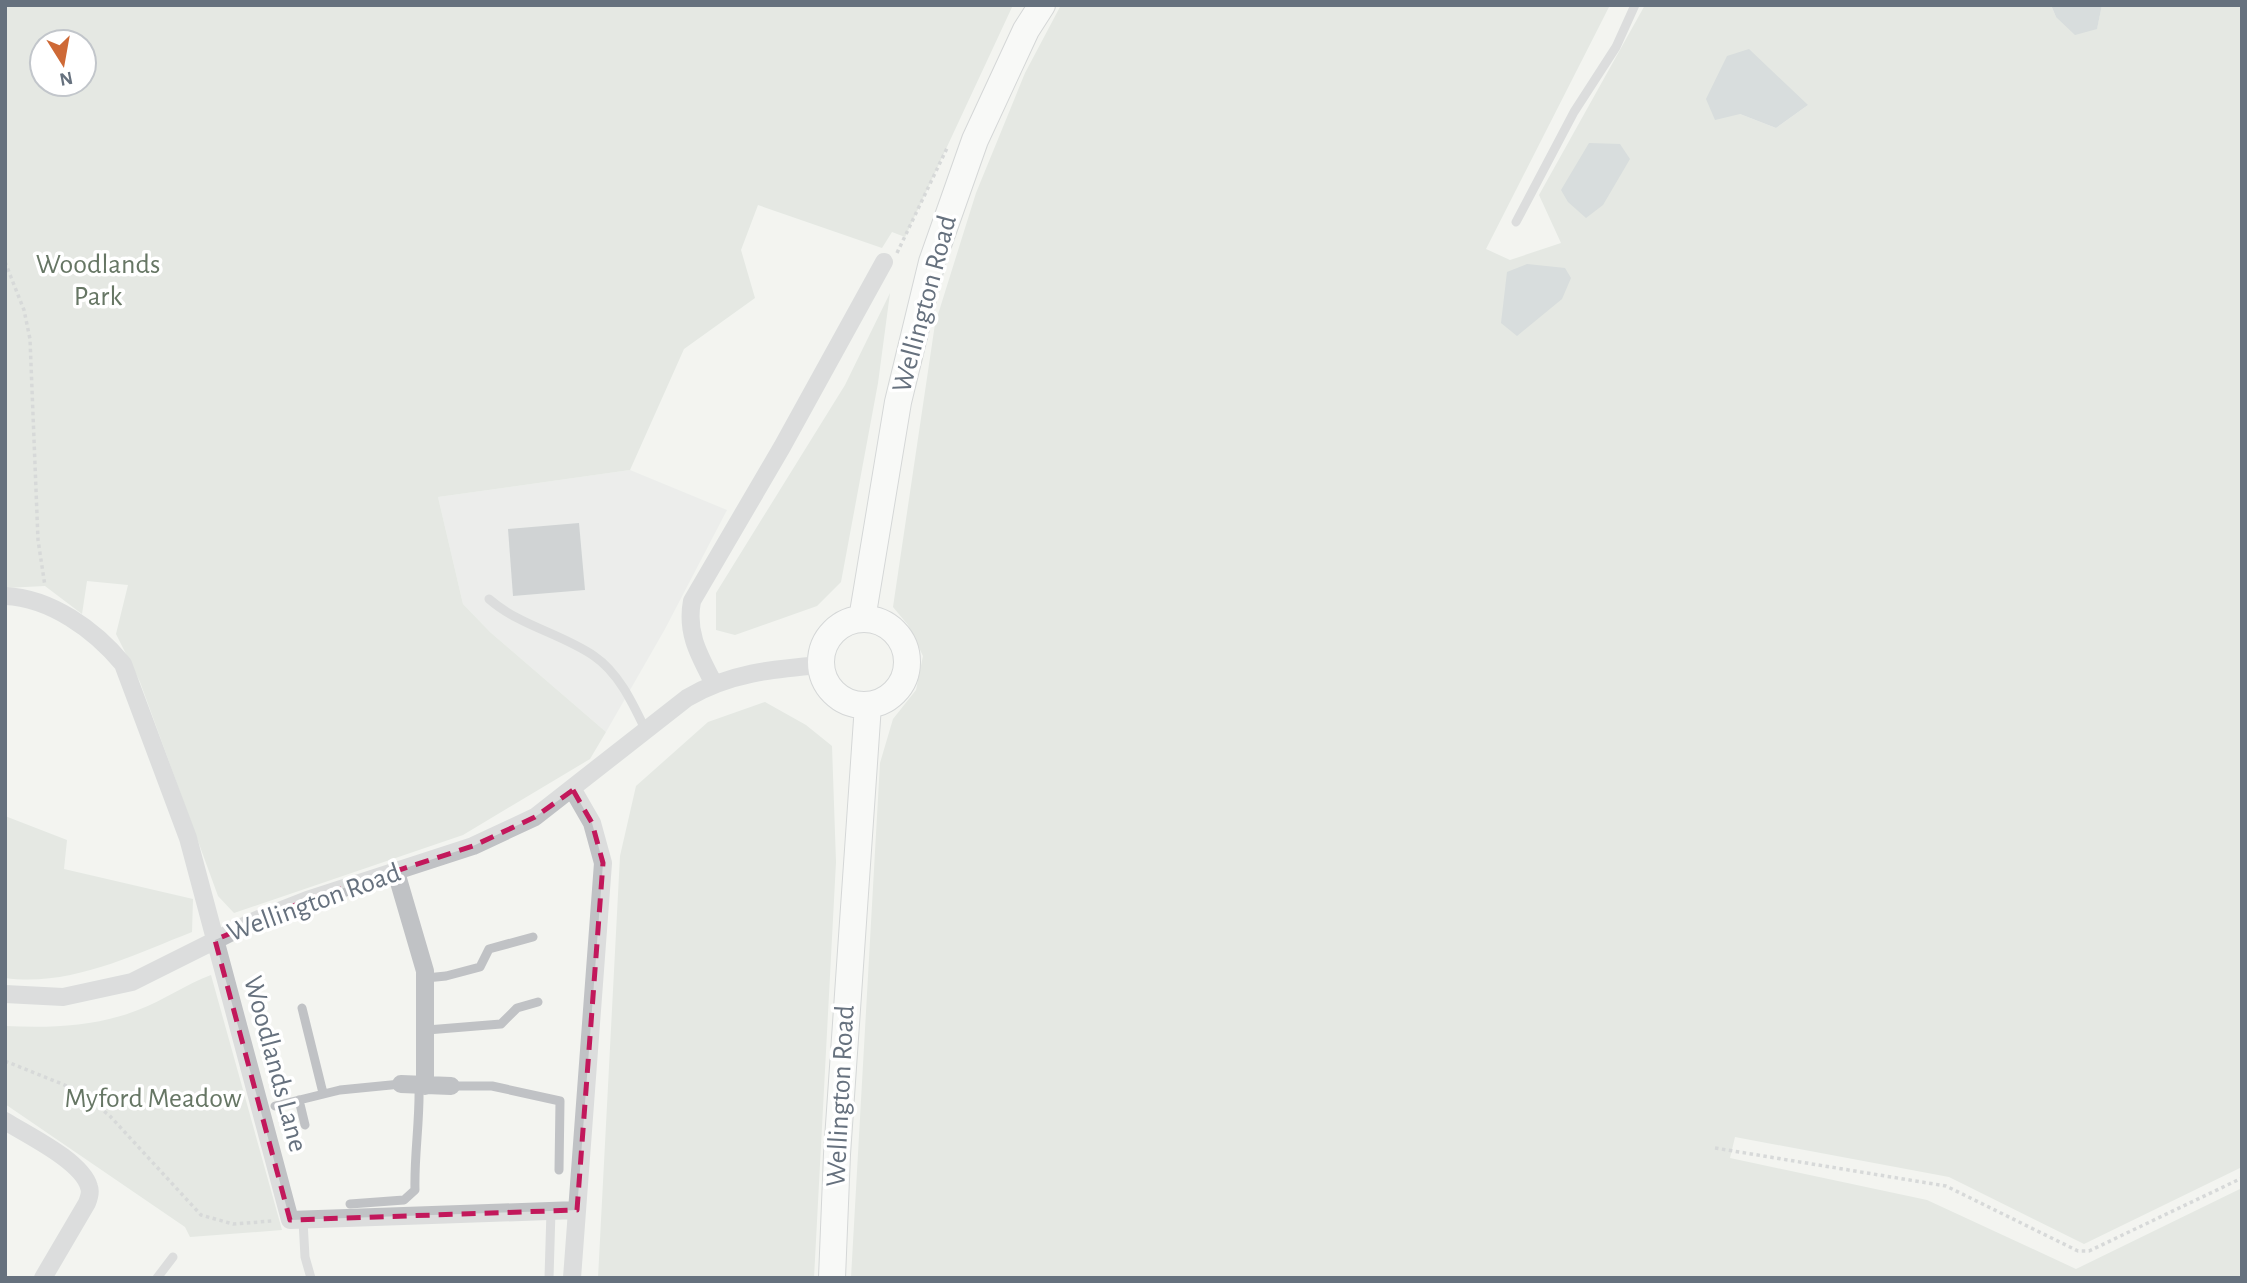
<svg xmlns="http://www.w3.org/2000/svg" width="2247" height="1283" viewBox="0 0 2247 1283" font-family="'Alegreya Sans',sans-serif">
  <style>
    .built { fill: #e4e5e4 }
    .green { fill: #d4dad2; fill-rule: evenodd }
    .water { fill: #b8c0c5 }
    .building { fill: #a6acb2 }
    .lines { fill: none; stroke-linecap: round; stroke-linejoin: round }
    .primary-casing { stroke: #b1b4b8; stroke-width: 28 }
    .path { stroke: #b7b9bc; stroke-width: 3.5; stroke-dasharray: 3.5 3.5; stroke-linecap: butt }
    .service { stroke: #c0c2c5; stroke-width: 9 }
    .minor { stroke: #c0c2c5; stroke-width: 18 }
    .primary { stroke: #fff; stroke-width: 26 }
    .marked { fill: none; stroke: #c2185b; stroke-width: 5; stroke-dasharray: 14 9; stroke-linejoin: round }
    .labels { text-anchor: middle; dominant-baseline: central; stroke-width: 7; stroke-linejoin: round; paint-order: stroke }
    .park-label { font-size: 28px; fill: #667664; stroke: #fff }
    .street-label { font-size: 28px; fill: #66717e; stroke: #fff }
  </style>
  <rect width="100%" height="100%" fill="#f3f4f0"/>
  <path class="built" d="M630,470L727,510L665,629L606,732L490,632L463,604L438,497Z"/>
  <path class="green" d="M5,5H1013L905,237L892,232L882,248L758,205L741,250L755,298L684,349L630,470L438,497L463,604L490,632L606,732L590,759L463,835L234,913L218,896L140,682L116,634L128,585L87,581L82,614L45,586L5,588ZM42,42H84V84H42Z
    M1061,5H1610L1486,249L1510,260L1561,243L1539,195L1645,5H2051L2056,17L2097,28L2102,5H2242V1167L2084,1244L1949,1177L1735,1137L1730,1158L1927,1200L2076,1269L2242,1188V1278H851L880,763L893,719L916,690L923,656L908,625L893,607L935,324L976,193L1025,73ZM1808,105L1776,128L1740,114Z
    M890,293L878,383L841,582L817,606L735,635L716,630V593L845,385Z
    M765,702L806,725L832,746L836,862L814,1278H598L620,856L636,786L708,722Z
    M5,816L67,840L64,869L193,899L192,932C133,955 70,987 5,978Z
    M211,975L282,1230L190,1237L185,1227L5,1104V1026C50,1028 95,1027 138,1010C163,1001 186,984 211,975Z"/>
  <path class="water" d="M2051,5H2102L2097,29L2075,35L2056,17Z
    M1749,49L1808,105L1776,128L1740,114L1715,120L1706,99L1727,56Z
    M1589,143L1620,144L1630,159L1603,205L1586,218L1568,202L1561,190Z
    M1527,264L1565,268L1571,278L1562,299L1517,336L1501,323L1507,272Z"/>
  <path class="building" d="M579,523L585,590L513,596L508,529Z"/>
  <g class="lines">
    <g class="primary-casing">
      <path id="primary" d="M862,619L898,402L932,262L975,140L1026,30L1042,5
        M821 662a43 43 0 1 1 86 0a43 43 0 1 1-86 0Z
        M832,1278L837,1154L868,705"/>
    </g>
    <path class="path" d="M897,253L948,146
      M5,262L24,310L30,339L38,540L45,586
      M5,1061L72,1088L109,1115L201,1215L233,1224L272,1221
      M1715,1148L1946,1186L2078,1251H2089L2242,1178"/>
    <path class="service" d="M1516,222L1574,112L1616,47L1635,5
      M489,599C520,626 560,633 594,656C619,673 633,704 646,731
      M426,978L446,976L480,967L489,949L533,937
      M302,1008L323,1093
      M427,1030L501,1024L517,1008L538,1002
      M451,1086H492L560,1101L559,1170
      M299,1100L305,1125
      M275,1106L340,1090L401,1084
      M350,1204L404,1200L415,1190C414,1155 420,1121 419,1086
      M303,1221L305,1257L311,1278
      M157,1278L173,1257
      M549,1278L551,1211"/>
    <path class="minor" d="M5,596C51,598 95,630 123,664L188,838L290,1220L577,1210
      M713,682C699,655 686,633 692,601L782,447L884,262
      M396,872L425,971V1086
      M5,994L63,997L132,982L254,921L307,900L473,846L535,817L687,698C729,673 773,669 821,665
      M401,1084L451,1086
      M5,1121C27,1135 82,1161 89,1187C91,1192 89,1198 87,1203L43,1278
      M572,1278L603,863L592,823L573,790"/>
    <use href="#primary" class="primary"/>
  </g>
  <path d="M0 0H2247V1283H0ZM573,790L592,823L603,863L577,1210L290,1220L215,940L307,900L473,846L535,817Z" fill="#f3f4f0" fill-opacity=".55" fill-rule="evenodd"/>
  <path class="marked" d="M573,790L592,823L603,863L577,1210L290,1220L215,940L307,900L473,846L535,817Z"/>
  <g class="labels">
    <g class="park-label">
      <text x="98" y="265">Woodlands<tspan x="98" dy="32">Park</tspan></text>
      <text x="153" y="1099">Myford Meadow</text>
    </g>
    <g class="street-label">
      <text transform="translate(925 304) rotate(-75)">Wellington Road</text>
      <text transform="translate(314 903) rotate(-20)">Wellington Road</text>
      <text transform="translate(275 1064) rotate(75)">Woodlands Lane</text>
      <text transform="translate(841 1096) rotate(-87)">Wellington Road</text>
    </g>
  </g>
  <rect width="2247" height="1283" fill="none" stroke="#66717e" stroke-width="14"/>
  <g transform="translate(63 63) rotate(169)"><circle r="33" fill="#ffffff" stroke="#c2c6cb" stroke-width="2"/>
  <path d="M0-5L12 26L0 18L-12 26Z" fill="#ce6936"/>
  <text y="-10" font-size="19" font-weight="bold" text-anchor="middle" fill="#66717e">N</text>
  </g>
</svg>
